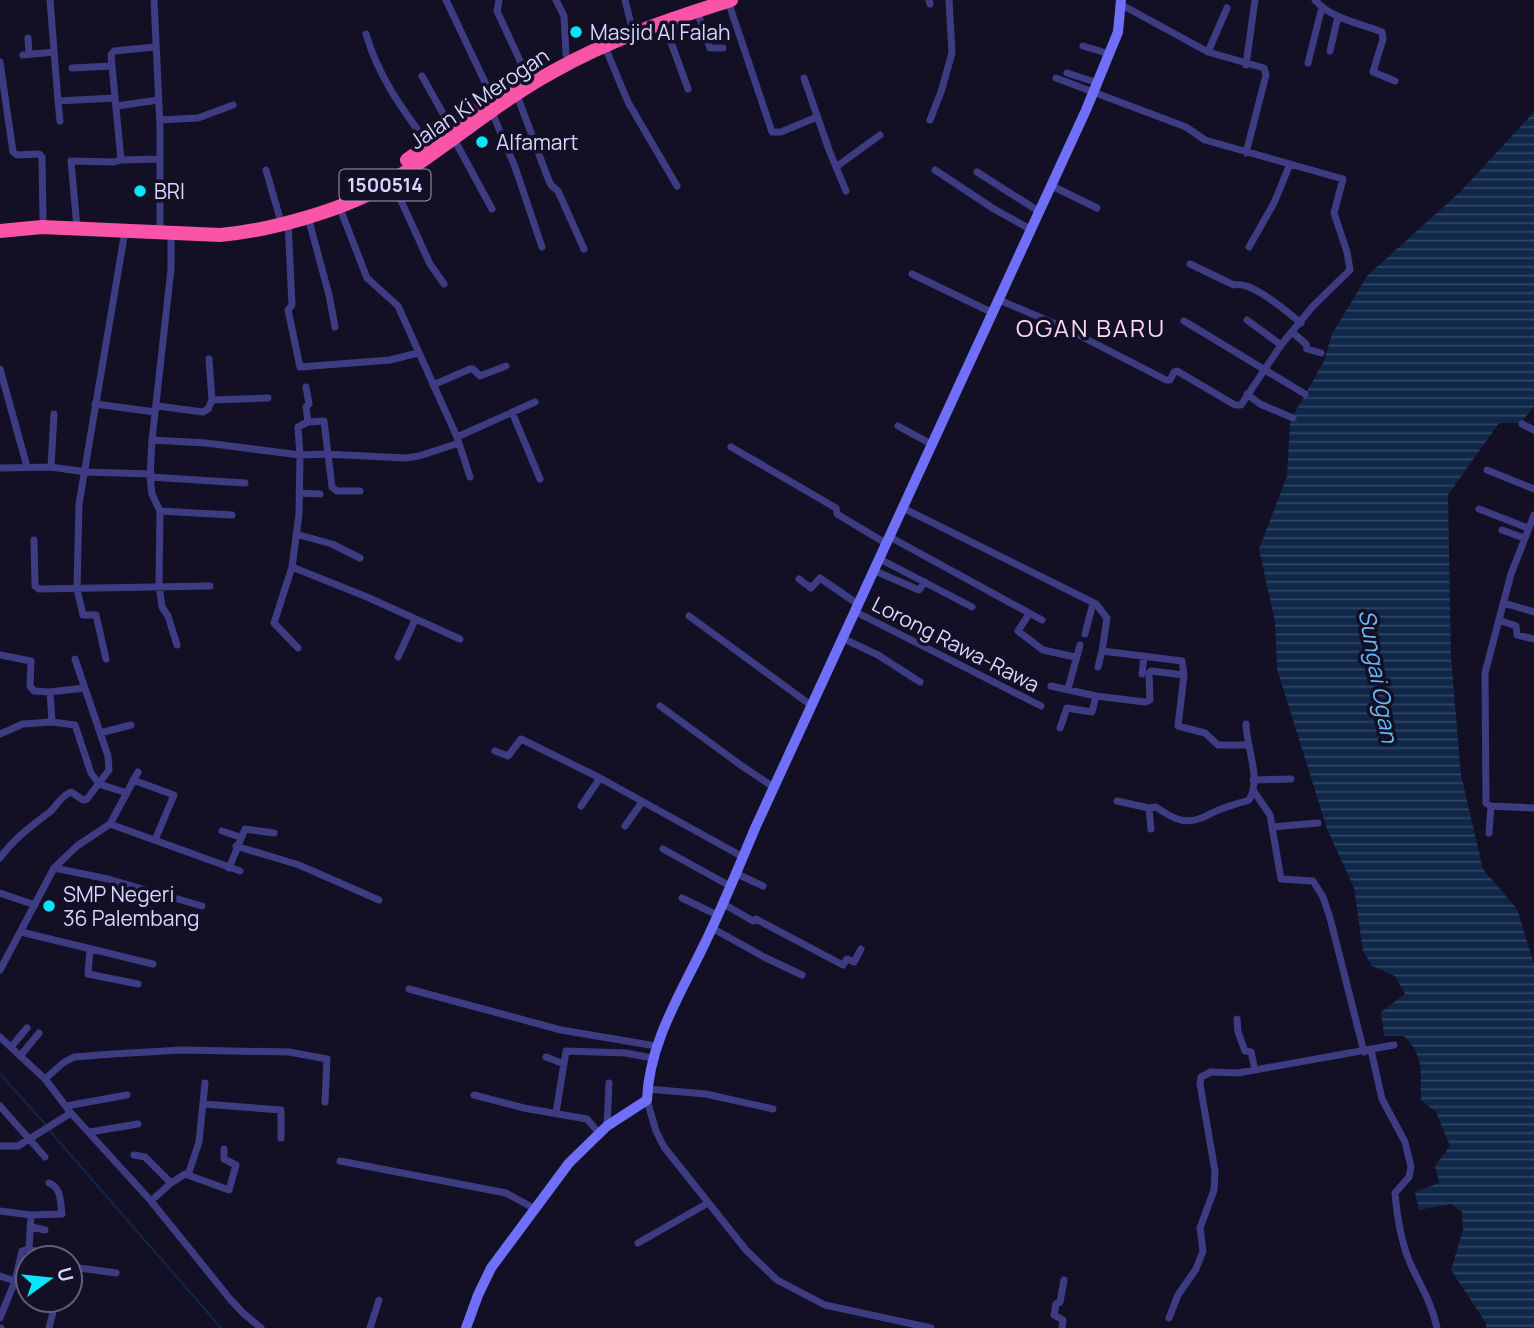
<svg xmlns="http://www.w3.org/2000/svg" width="1534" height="1328" viewBox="0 0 1534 1328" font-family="Manrope,sans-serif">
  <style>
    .water { fill: url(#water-rules) }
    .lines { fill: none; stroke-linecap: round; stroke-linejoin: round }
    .stream { stroke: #102749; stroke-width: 2 }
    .street { stroke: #3d3c82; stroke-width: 7 }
    .secondary { stroke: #6f6ffa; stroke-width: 10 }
    .highway { stroke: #fa54a8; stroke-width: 14 }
    .poi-dot { fill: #08e5f7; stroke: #131025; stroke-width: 2.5 }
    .labels { text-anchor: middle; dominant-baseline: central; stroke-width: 7; stroke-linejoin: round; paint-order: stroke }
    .shield { fill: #131025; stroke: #9d9abd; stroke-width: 2 }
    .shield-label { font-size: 19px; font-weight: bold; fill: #d8d5fe }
    .poi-label { font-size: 21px; fill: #d8d5fe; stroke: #131025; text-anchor: start }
    .street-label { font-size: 21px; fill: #d8d5fe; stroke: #131025 }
    .water-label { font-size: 23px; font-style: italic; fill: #66bafa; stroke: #131025 }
    .quarter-label { font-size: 24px; letter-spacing: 2px; fill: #fed7f1; stroke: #131025 }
  </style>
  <defs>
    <pattern id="water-rules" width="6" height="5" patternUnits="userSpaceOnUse" patternTransform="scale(1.75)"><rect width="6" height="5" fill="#102749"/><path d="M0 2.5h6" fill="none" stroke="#324564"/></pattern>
  </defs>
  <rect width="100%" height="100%" fill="#131025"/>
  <path class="water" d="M1534,112V406L1521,423H1499L1448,495L1451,658L1461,775L1483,869L1517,909L1534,964V1328H1486V1323L1451,1270L1463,1230L1462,1212L1451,1204L1419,1210L1415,1192L1439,1183L1435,1166L1450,1146L1436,1112L1421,1100C1420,1072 1425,1057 1404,1036H1384L1381,1012L1405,994L1395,976L1372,966L1363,951L1354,888L1327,829L1277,669L1275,622L1259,549L1287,476L1290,421L1324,361L1332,334L1367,276L1460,192Z"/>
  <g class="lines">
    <path class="stream" d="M0,1074L46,1125
      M49,1130L221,1328"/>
    <path class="street" d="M50,0L58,101L115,98
      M154,0L160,127V232
      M446,0L493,99
      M499,0L497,11L528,78
      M556,0L564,16L566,54
      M625,0L632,28
      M929,0L930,4
      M1315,0C1331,19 1360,23 1382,32L1383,39L1373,72L1395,81
      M728,1L772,132H781L817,117
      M1122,5L1208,52L1264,68L1266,75L1246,153
      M697,11L710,48H723
      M664,23L688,89
      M366,34C378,76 402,109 428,144
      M28,38L29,54
      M1083,46L1110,54
      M155,47L114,51L111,55L112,66L121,160L160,159
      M605,47L628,102L677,186
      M1330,51L1338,16
      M1208,52L1227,8
      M23,55L54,52
      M0,62L13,152L17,155L39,154L42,157L43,220
      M1308,63L1322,7
      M1246,65L1255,0
      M72,68L112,66
      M1067,73L1098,83
      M422,76L451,128
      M804,78L829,150L846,191
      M1056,78L1186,127L1205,140L1290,164L1274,203L1249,247
      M517,95L547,176L551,185L558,191L584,249
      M58,101L60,121
      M117,106L158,100
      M492,112L515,167L542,247
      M160,120L198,118L233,105
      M930,120L941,92L952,53L949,0
      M454,139L492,209
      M836,167L880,135
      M266,170L279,215
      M935,170L994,209L1032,230
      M977,172L1040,212
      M392,181L430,264L444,284
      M1052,186L1097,208
      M339,206L367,278L398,306L457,437L470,477
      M308,217L329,295L335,327
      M288,222L292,305L288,310L300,367L390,360L418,353
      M77,228L71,161L114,162L121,160
      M171,233V269L152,440L150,477L152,494L160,511L159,585L162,607L168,616L177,645
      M1190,264L1234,285C1251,280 1287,312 1301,323
      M912,274L993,313
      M999,300L1063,327L1166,380H1170L1174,372L1177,371L1235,405H1241L1281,345L1313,306L1350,270L1347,252L1334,213L1343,179L1290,164
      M1247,320L1281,345
      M1184,321L1305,394
      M1292,332L1306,344L1307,349L1321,353
      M209,359L212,400
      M0,369L26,463
      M433,385L470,369H473L480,376L506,366
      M306,387L309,404L306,407L308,422
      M1247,394L1260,404L1293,418
      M95,404L155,412
      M157,406L203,412L208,409L212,400L268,398
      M512,412L540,479
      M1522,424L1534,430
      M898,426L933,445
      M457,437L535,402
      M152,440L206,443L300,455L326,454L405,458L419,456L459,443
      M731,447L836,508L837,514L887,544
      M51,467L86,472L151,474
      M0,468L51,467L54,414
      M1487,470L1534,489
      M150,477L245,483
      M360,491H337L332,487L324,421L308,422L298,427L300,455L299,514L292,567L367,597L460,639
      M299,493L320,494
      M903,508L1096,604L1107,618L1102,651L1182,661L1184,675L1178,726L1205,733L1218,745H1249
      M1479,509L1528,528
      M160,511L232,515
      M1534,515L1511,574L1485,673L1486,803L1491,806L1534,808
      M1502,530L1524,538
      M296,534L332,544L360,558
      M890,537L1042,620
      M34,540L35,586L39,589L210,586
      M880,559L972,607
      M292,567L274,623L298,648
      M875,571L919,590L925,582
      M799,579L811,588L820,578L859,605
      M1504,603L1534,612
      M856,612L1041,706
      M1029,614L1018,631L1043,650L1075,657
      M689,616L812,706
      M1499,620L1516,626L1517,635L1534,639
      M1085,634L1093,603
      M844,639L878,655L920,682
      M0,655L31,661L30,686L34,691L50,692L84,688
      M398,657L415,620
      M106,659L96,615H83L77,589L79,504L125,231
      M1098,667L1102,651
      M1142,674L1144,656
      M1051,686L1096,696L1145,702L1150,700L1149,673L1151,671L1184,675
      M1068,689L1080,645
      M660,706L742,766L775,788
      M52,722L75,725L91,773L99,784L127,793
      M1060,728L1067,708L1092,712L1096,696
      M100,733L131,725
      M0,734L23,724L52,722L50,692
      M495,751L508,756L521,739L600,778
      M133,780L174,795L155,840
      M1253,780L1291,779
      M1253,790L1270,815L1281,879L1313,881L1323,897L1330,918L1364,1052
      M1117,801L1149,808L1156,807C1177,822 1189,826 1212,813C1223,807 1237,804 1249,800C1262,778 1246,747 1246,724
      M581,806L600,778L743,857
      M1149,808L1151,829
      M110,824L138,772
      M625,826L642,802
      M1272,827L1318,823
      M222,831L240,837
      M1489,833L1491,806
      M236,846L299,865L379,900
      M663,849L730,886
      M0,858C14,838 32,826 51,811C58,804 62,795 71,792L83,800L87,799L109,770L108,756L75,659
      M54,868L108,879L202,906
      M229,868L245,829L274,833
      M735,873L763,886
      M0,893L35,905
      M682,898L717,915
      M722,903L753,921L756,919L843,965L847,959L854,962L861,949
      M712,928L764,957L802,975
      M21,932L153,964
      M90,949L88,974L138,984
      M0,970L54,868L77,846L110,824L240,871
      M409,989L561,1030L656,1046
      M1237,1019L1238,1032L1245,1051L1251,1052L1255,1070
      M0,1037L45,1079L71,1113L151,1201L230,1299L243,1313L261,1328
      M11,1047L27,1028
      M1371,1050L1382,1099L1405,1142L1411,1167L1409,1177L1395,1193C1397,1217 1401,1241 1410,1263C1420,1285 1432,1303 1437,1328
      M20,1056L39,1033
      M546,1057L564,1064
      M45,1079L63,1063L74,1057L113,1054L182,1050L289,1052L327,1059L325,1102
      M647,1089L706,1094L773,1109
      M474,1095L524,1108L587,1119L599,1133
      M647,1100L656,1131L664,1147L746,1250L777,1280L825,1305L931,1328
      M203,1104L281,1110V1138
      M0,1106L45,1157
      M66,1106L127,1095
      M556,1113L566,1051L626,1053L652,1058
      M607,1126L609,1083
      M90,1132L138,1124
      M0,1146H18L71,1113
      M134,1155L145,1157L171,1183L151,1201
      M340,1161L506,1193L535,1209
      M188,1175L199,1142L205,1083
      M171,1183L185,1174L229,1190L236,1165L224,1159V1149
      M0,1211L31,1215L62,1214C60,1202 62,1188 49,1183
      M32,1227L45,1230
      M638,1243L708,1203
      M29,1249L59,1258
      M70,1262L72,1267L116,1273
      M0,1276L15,1281L0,1318
      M28,1284L15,1281L22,1251L29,1249L31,1215
      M1169,1318L1178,1295L1196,1269L1203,1251L1200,1228L1214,1190L1215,1171L1200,1084L1201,1077L1211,1072L1238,1073L1394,1045
      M0,1328H1
      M49,1328L56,1300
      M370,1328L379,1300
      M1062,1328L1063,1320L1054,1315L1056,1304L1060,1302L1064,1280"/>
    <path class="secondary" d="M466,1328L478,1295L491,1268L569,1163L607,1126L647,1100C649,1043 680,995 704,945C723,906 739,866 756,826L1086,110L1118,32L1121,0"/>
    <path class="highway" d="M407,160L493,99L518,84
      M0,231L42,227L220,235C268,231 340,211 382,187C441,152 493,104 554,71C609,40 670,19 731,0"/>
  </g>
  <g class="poi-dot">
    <circle cx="576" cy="32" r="7"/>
    <circle cx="482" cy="142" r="7"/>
    <circle cx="140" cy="191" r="7"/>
    <circle cx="49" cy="906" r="7"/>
  </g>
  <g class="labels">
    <rect class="shield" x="339.5" y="169.5" width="91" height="31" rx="5"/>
    <g class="shield-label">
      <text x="385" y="185">1500514</text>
    </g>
    <g class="poi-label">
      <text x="590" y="32">Masjid Al Falah</text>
      <text x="496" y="142">Alfamart</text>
      <text x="154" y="191">BRI</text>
      <text x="63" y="894">SMP Negeri<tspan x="63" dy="24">36 Palembang</tspan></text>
    </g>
    <g class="street-label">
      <text transform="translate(479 98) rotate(-34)">Jalan Ki Merogan</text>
      <text transform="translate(956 644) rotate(27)">Lorong Rawa-Rawa</text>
    </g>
    <g class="water-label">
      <text transform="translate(1379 676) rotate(80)">Sungai Ogan</text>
    </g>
    <g class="quarter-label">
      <text x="1091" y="327">OGAN BARU</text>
    </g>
  </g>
  <g transform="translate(49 1279) rotate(75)"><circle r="33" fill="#131025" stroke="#625f7c" stroke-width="2"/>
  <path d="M0-5L12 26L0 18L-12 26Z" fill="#08e5f7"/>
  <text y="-10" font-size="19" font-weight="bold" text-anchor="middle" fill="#d8d5fe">U</text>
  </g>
</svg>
